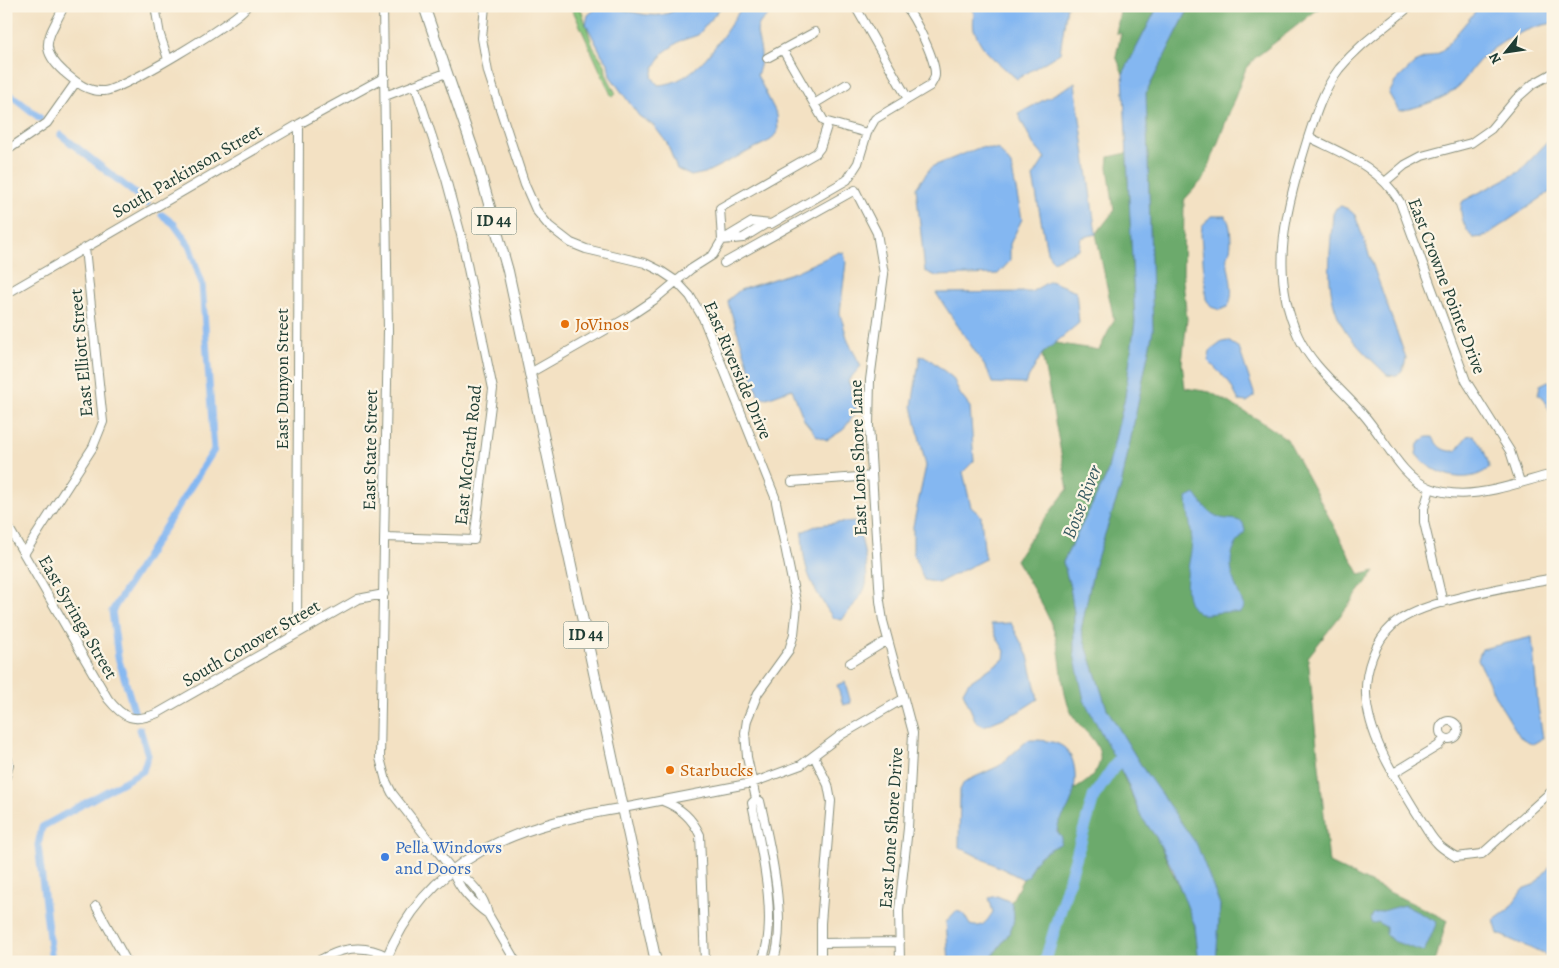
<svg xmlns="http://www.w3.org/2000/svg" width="1559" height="968" viewBox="0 0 1559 968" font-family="Alegreya,serif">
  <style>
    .green { fill: #85c47c; stroke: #528058 }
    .forest { fill: #6caa6c; stroke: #467450 }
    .water { fill: #84b7f1; stroke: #527a92 }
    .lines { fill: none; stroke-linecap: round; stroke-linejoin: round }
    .canal { stroke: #84b7f1; stroke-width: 7 }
    .river { stroke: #84b7f1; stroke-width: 12 }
    .minor-casing { stroke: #898f7c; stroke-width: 10 }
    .major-casing { stroke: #898f7c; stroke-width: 11 }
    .highway-casing { stroke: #898f7c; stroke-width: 12 }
    .minor { stroke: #fff; stroke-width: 8 }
    .major { stroke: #fff; stroke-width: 9 }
    .highway { stroke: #fff; stroke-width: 10 }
    .food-dot { fill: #e8710a; stroke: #fcf5e5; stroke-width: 2 }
    .shop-dot { fill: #3f7fe0; stroke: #fcf5e5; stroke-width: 2 }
    .labels { text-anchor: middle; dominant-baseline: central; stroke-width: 4.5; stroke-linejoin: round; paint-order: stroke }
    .shield { fill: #fcf5e5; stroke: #617469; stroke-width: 1 }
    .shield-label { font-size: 16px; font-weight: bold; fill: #1f3d34 }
    .street-label { font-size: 18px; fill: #1f3d34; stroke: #fcf5e5 }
    .food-label { font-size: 18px; fill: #c56008; stroke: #fcf5e5; text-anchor: start }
    .shop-label { font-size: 18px; fill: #366cbe; stroke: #fcf5e5; text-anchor: start }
    .water-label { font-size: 19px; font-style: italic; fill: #385c63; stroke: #fcf5e5 }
  </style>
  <rect width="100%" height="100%" fill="#fcf5e5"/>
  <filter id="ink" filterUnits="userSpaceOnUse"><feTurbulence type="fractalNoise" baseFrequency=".02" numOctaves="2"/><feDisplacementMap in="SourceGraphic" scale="10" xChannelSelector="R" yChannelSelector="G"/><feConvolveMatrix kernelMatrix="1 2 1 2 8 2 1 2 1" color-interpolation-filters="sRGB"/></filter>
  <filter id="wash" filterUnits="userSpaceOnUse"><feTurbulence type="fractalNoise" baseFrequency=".0096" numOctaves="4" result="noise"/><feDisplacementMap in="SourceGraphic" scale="20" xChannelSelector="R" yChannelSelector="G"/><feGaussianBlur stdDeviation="1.12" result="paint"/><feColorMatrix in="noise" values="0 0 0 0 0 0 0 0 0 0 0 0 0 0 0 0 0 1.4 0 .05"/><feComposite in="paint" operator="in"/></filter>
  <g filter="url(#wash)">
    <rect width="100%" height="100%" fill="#f3e1c3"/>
    <path class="green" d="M571,6H580L593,47L605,65L606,74L616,94L612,97Z"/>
    <path class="forest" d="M1121,6H1158L1123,74L1116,56L1121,33H1116Z
      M1190,6H1322L1255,58L1246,68L1205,177L1184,200L1183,281L1187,319L1182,363L1185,388L1210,392L1259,420L1287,439L1360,575L1375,571L1308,657L1329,863L1447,920L1435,962H1216L1220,905L1144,770L1107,709L1081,630L1094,567L1121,486L1153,330L1146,93Z
      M1127,153L1135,322L1125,397L1106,477L1063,562L1070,587L1074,612V654L1109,744L1142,818L1156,837L1184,897L1195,926L1199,962H989C1002,939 1021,929 1011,902L1023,879L1029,875C1033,858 1046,851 1060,843L1057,824L1070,804L1073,790C1085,784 1098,774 1100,760C1102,741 1078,728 1071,712C1060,688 1063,662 1056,638C1048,610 1030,585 1016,560L1035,531L1068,489L1042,354L1055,343L1099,350L1114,320L1096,234L1114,211L1108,167L1109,157Z"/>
    <path class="water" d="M599,6C626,6 657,27 680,6H722L698,35L680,41L663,53L654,68L652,77L658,85C695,84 721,39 740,10L746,6H785C733,30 773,38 757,75L777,115L778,131L771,140L705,173L691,176L677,169L667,143L654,126L639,116L610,76L608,63L602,55L586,24L588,15Z
      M972,6H1067L1060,53L1017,79C1000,64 981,52 974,29C972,21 976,14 972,6Z
      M1158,6H1190L1146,93L1153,330L1121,486L1094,567L1081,630L1107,709L1144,770L1197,845L1220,905L1216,962H1199L1195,926L1173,870L1156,837L1142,818L1126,780L1084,700L1074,654V612L1070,587L1063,562L1106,477L1125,397L1135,322L1123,74Z
      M1480,6H1553V23C1525,28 1499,41 1479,61C1471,69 1467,78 1459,86C1444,100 1420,107 1399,111L1389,94L1395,82L1416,62L1441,52Z
      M1075,83L1096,234L1081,238L1079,249L1053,261L1047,252L1033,177L1045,158L1033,144L1018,114Z
      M1553,136V190L1484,237L1473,238C1465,230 1457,211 1463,201L1519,172Z
      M981,147L999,150L1011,165L1022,219L1010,244V261L998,274L936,276L925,271L916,188L931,167Z
      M1341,206L1348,209L1355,215L1406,358C1404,370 1400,378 1387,375C1373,361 1357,347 1345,330C1323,295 1330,253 1333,214L1336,208Z
      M1211,216H1225C1231,221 1232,242 1230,250C1229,254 1226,256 1227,261C1229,274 1236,296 1227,307L1220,310L1211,307L1206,299L1201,234L1202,226Z
      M839,252L844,253L846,262L840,313L848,341L861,366L848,381L855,397L856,412L843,430L827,440L817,436L804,420L792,389L767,398L759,397L728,303L729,299L740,290L795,272Z
      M1050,281L1076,291L1079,323L1042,354L1025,384L992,383L988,371L936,293L1031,292Z
      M1228,341L1239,348L1254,393V397L1247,402L1239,401L1229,382L1208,361L1210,351L1222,342Z
      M920,356L928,358L953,378L960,394L970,407L974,461L963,472L971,507L981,516L985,559L938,583L924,580L913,554V526L926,466L912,406Z
      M1548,381L1553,382V419L1543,397L1538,395L1540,385Z
      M1473,435C1480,441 1489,459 1489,468C1467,487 1431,474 1416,454L1418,444L1427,437H1433C1438,448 1444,452 1456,451L1467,436Z
      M1195,494C1202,503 1208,514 1221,518C1229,520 1236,518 1243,523L1245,531C1242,537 1237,542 1234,548C1226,567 1236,588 1244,606L1243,610L1239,613C1225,609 1204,617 1198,613C1176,597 1192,561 1192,540C1191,526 1187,512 1187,498Z
      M854,521C862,531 869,572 866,585C863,596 849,610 842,620L833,618C812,586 803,572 802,532L818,525Z
      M1011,623L1028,656L1038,699L1018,712L984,726L976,722L963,692L968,683L1004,659L1005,651L997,638L991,624Z
      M1532,637L1538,706L1543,738L1533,744L1520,737L1496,698L1478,659L1482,649Z
      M845,682L851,703L843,705L837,685Z
      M1028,740C1040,740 1052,740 1062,746C1079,757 1077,788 1070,804C1066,815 1057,820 1057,832L1062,837L1060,844C1046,851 1033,858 1029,875L1023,879L959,847L960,790L964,782L999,766Z
      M1553,863V958L1498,934L1494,920L1508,910L1523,889L1534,885Z
      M997,896L1011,902C1021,929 1002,939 989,962H949L946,922L956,911L963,913L970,925C983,929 986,922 993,912L989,898Z
      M1404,905L1437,922L1424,952L1393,941L1386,934V927L1377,922L1372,924L1370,919L1372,914Z"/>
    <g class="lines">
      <path class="canal" d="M6,8L7,6
        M6,91L40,118
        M61,135L147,203
        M136,717L118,657L112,611L214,450L202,284L189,245L174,224L162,215
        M52,962L38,845L42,827L143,771L148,755L140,729"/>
      <path class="river" d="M1045,962L1094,796L1124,752"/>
    </g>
  </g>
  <g filter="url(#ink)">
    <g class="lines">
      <g class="minor-casing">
        <path id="minor" d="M64,6C50,36 36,47 64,72C76,82 87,92 104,91C122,90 236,22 247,6
          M155,6L160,35L168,59
          M383,6L388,330L380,758L386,781L392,793L453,871C458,888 474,904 488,914C484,896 470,878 453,871
          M485,6L482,38L488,72L525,185L536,210L549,226L571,243L586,249L645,263L661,271L676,281L690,296L703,318L775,497L797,606L794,634L789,650L758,693L747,720L745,733L747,757L756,799L760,801C769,840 789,925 773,962
          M855,6L908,99
          M1410,6C1385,28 1361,42 1339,69C1323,90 1315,116 1307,141C1287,206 1268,271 1298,336C1313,368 1341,388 1363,414C1378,431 1389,452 1404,469C1443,514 1504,486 1553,474
          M783,50L824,121L867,133
          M767,58L815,32
          M385,96L446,73
          M814,104L847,84
          M1309,137C1345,155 1378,166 1400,202L1466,381L1510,451L1520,482
          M6,151L47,123L76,82
          M1386,181L1405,165L1422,156L1471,143L1491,129L1516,99L1533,84L1553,73
          M764,225L743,238L722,240L752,222L771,224L847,180L858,163L867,133L875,119L930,86C932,82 935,79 935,75C936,60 915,18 905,6
          M724,263L855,190L877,233L884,274L870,380L869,425L880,601L883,621L913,733L908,828L899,910L900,962
          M6,294L299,124L385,77
          M530,373L630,316L654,300L691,269L713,255L722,240L720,208L816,153L820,148L828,123
          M792,482L872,476
          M1430,489L1424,508V522L1443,603
          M6,523L108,699C124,719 134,723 158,713L358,599L384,594
          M385,537L474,540L493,389L461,235L446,179L415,85
          M24,554L93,447L103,422L85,248
          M1553,578C1514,586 1420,600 1393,625C1375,641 1365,670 1366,694C1368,737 1396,779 1418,815C1424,824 1430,836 1437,843C1442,849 1450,853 1456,857L1482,854L1553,790
          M297,634L299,124
          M850,663L888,640
          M1440 730a9 9 0 1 1 18 0a9 9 0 1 1-18 0Z
          M6,753L9,764L6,777
          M814,756L828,785L831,801L821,923V962
          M1392,774L1438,746L1445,738
          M756,799L752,803C760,844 780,924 761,962
          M663,801C681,808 692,818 700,835L705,962
          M623,808L752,783L801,765L841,735L903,699
          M96,906L127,962
          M488,914L516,962
          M821,943L900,942
          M316,962C340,948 362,943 387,956"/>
      </g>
      <g class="major-casing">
        <path id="major" d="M385,962C427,856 519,824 623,808"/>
      </g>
      <g class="highway-casing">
        <path id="highway" d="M424,6L476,158L508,271L656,962"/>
      </g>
      <use href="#minor" class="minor"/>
      <use href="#major" class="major"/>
      <use href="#highway" class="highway"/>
    </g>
  </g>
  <g class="food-dot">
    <circle cx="565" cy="324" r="5"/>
    <circle cx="670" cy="770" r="5"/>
  </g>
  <circle class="shop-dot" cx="385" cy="857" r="5"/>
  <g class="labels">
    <g class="shield">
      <rect x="471.5" y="207.5" width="45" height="27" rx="4"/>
      <rect x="563.5" y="621.5" width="45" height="27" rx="4"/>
    </g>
    <g class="shield-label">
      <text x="494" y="221">ID 44</text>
      <text x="586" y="635">ID 44</text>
    </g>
    <g class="street-label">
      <text transform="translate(187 171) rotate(-30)">South Parkinson Street</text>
      <text transform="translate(1447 286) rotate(69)">East Crowne Pointe Drive</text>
      <text transform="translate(81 353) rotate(-95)">East Elliott Street</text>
      <text transform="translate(738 370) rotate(67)">East Riverside Drive</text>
      <text transform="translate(282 379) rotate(-90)">East Dunyon Street</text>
      <text transform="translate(370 450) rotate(-89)">East State Street</text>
      <text transform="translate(468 455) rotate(-84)">East McGrath Road</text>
      <text transform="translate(858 458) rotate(-92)">East Lone Shore Lane</text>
      <text transform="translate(78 617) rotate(60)">East Syringa Street</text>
      <text transform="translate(251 643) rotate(-30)">South Conover Street</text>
      <text transform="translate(891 828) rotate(-86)">East Lone Shore Drive</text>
    </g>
    <g class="food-label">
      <text x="575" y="324">JoVinos</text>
      <text x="680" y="770">Starbucks</text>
    </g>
    <g class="shop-label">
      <text x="395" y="847">Pella Windows<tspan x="395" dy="21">and Doors</tspan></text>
    </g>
    <g class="water-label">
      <text transform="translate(1082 502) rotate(-69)">Boise River</text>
    </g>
  </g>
  <rect width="1559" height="968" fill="none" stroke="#fcf5e5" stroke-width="25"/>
  <g transform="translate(1506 52) rotate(240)" stroke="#fcf5e5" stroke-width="4" paint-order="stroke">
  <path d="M0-4L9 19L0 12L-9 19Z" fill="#1f3d34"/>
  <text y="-8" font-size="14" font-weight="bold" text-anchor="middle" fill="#1f3d34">N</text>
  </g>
</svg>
